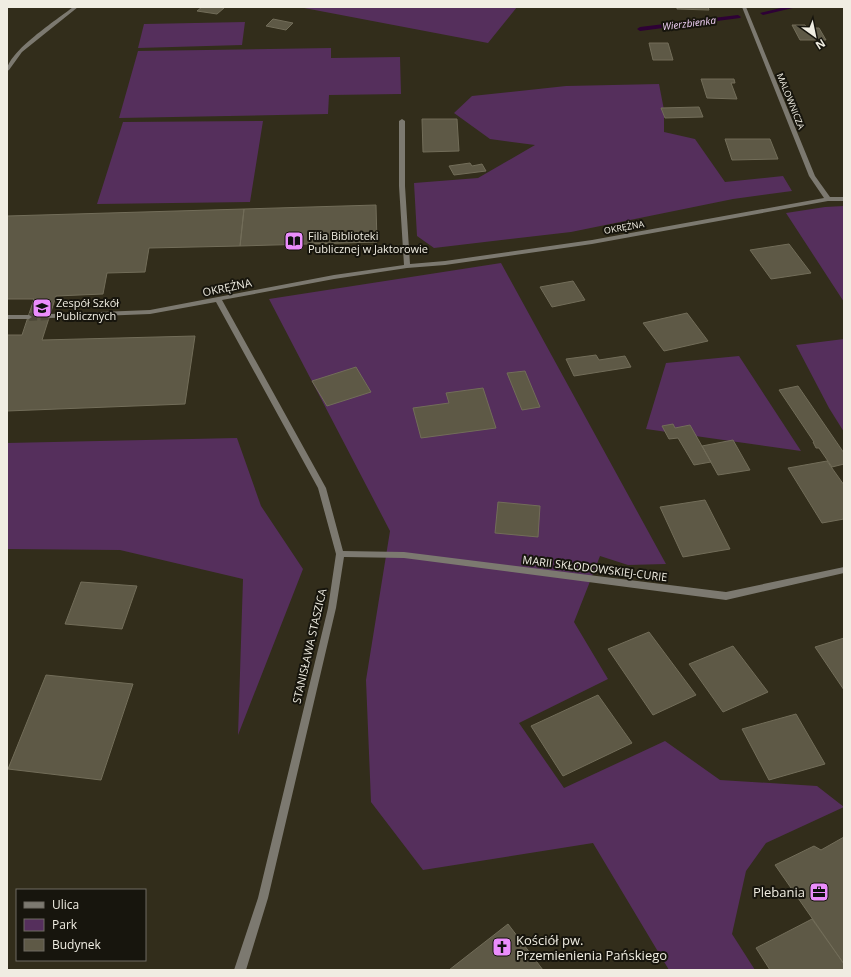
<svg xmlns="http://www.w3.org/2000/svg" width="851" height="977" viewBox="0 0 851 977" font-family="'Open Sans',sans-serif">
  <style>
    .green { fill: #552f5c }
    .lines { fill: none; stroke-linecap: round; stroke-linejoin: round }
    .stream { fill: #2e0136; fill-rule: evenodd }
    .building { fill: #5e5946; stroke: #726d59 }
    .minor-tunnel { stroke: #4e4a39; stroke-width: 8; stroke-dasharray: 8 3.5; stroke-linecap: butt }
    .minor { fill: #7c7970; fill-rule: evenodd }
    .labels { text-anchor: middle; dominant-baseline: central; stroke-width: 4; stroke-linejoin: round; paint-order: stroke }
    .far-street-label { font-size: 9px; fill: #f0ede2; stroke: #17150d }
    .far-water-label { font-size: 10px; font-style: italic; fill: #f1d0f7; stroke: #17150d }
    .poi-label { font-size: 11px; fill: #f0ede2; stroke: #17150d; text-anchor: start }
    .street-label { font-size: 11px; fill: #f0ede2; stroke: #17150d }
    .near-poi-label { font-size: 13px; fill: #f0ede2; stroke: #17150d; text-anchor: end }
  </style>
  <rect width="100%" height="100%" fill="#322d1b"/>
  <path class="green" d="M299,7H517L488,43Z
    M245,22L242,45L138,48L144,24Z
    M331,48V58L400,57L401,94L329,95L328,114L119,118L138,51Z
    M659,84L664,110V132L695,139L725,182L783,176L792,191L733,199L571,232L434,248L417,236L414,183L478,178L535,145L490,139L454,113L472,96L566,86Z
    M263,121L250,202L97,204L123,122Z
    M844,206V302L786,213L825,207Z
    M501,263L666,564L628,565L600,556L574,622L608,679L519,723L564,788L665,741L720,780L817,786L844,807L766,843L746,871L732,934L755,970H669L593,843L423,870L371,802L366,680L390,531L269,299Z
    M844,339V432L829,408L796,345Z
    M739,356L801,451L646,429L666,363Z
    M237,438L261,506L303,569L238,735L243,579L120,550L7,549V443Z"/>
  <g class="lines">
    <path class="stream" d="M785,7H797L763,15L760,13Z
      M738,15L741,17L740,18L640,31L637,29L640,27Z"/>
  </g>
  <path class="building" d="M202,7H218L224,8L217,14L197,11Z
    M677,7H708L709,10L677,9Z
    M273,19L293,23L286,30L266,26Z
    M792,25H805L807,28H819L826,40H800Z
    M649,43H668L673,60H653Z
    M701,79H734L735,83H731L737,99L707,98Z
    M699,107L703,117L665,118L661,108Z
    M422,119H457L459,151L423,152Z
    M725,139H770L778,159L732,160Z
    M470,163L472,166L482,164L486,171L454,175L449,166Z
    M376,205L377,242L240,246L244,209Z
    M244,209L240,246L149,248L145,272L107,273L103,294L56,296L42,340L195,336L185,404L7,411V335H22L34,299H7V216Z
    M789,244L811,273L771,279L750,250Z
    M573,281L585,300L552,307L540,287Z
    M687,313L708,341L664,351L643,323Z
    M596,355L599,360L625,356L631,367L574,376L566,359Z
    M356,367L371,392L327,406L312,381Z
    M525,371L540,407L522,410L507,373Z
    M798,386L844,453V464L832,467L819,448H816L813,442H814L779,390Z
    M483,388L496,428L421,438L413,408L449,403L446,393Z
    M673,424L675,428L690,425L711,462L694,465L678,438L669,439L662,426Z
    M733,440L750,470L718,475L702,446Z
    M827,461L844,485V519L822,523L788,468Z
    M705,500L730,549L683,557L660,507Z
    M498,502L540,506L538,537L495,533Z
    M81,582L137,586L122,629L65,624Z
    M649,632L696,695L653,715L608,649Z
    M844,638V690L815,647Z
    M733,646L768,692L723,712L689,664Z
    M46,675L133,684L101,780L8,769Z
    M598,695L632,743L563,776L531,726Z
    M796,714L825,764L769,780L742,729Z
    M844,837V964L775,865L814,846L821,850Z
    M812,919L844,964V970H770L756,948Z
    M508,924L543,970H449Z"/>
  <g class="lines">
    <path class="minor-tunnel" d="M29,317L50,316"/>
    <path class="minor" d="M73,7H78L22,52L9,70L7,71C7,52 58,19 73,7Z
      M742,7H746L815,176L830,197H844V201H828L592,244L445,265L407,268L334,279L222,300L326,488L343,551L404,552L726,592L844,567V573L726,600L404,558L344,557L336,608L268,898L246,970H234L258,898L328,608L336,554L318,488L216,302L150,314L50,318L47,316L50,314L150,310L334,275L404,265L399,186V121L402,119L405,121V186L410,264L445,261L592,240L824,198L809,176Z
      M7,315H29L32,317L29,319H7Z"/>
  </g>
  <defs>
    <g id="library-square" transform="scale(1)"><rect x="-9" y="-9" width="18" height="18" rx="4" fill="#eb8dfc" stroke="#17150d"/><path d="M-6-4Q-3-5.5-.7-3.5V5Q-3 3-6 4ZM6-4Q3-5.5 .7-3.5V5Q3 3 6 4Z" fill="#111"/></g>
    <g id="school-square" transform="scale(1)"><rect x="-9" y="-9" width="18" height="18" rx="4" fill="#eb8dfc" stroke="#17150d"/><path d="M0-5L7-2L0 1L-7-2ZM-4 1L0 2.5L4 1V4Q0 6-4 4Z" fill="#111"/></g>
    <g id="office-square" transform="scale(1)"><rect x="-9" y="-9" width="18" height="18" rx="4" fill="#eb8dfc" stroke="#17150d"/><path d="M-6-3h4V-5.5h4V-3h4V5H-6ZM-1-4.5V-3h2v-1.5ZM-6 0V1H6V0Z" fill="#111"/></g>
    <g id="church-square" transform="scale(1)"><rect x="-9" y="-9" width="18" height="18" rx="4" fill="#eb8dfc" stroke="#17150d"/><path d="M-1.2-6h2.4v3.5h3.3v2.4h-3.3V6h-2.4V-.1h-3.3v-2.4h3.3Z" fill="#111"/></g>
  </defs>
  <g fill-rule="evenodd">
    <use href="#library-square" x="294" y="241"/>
    <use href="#school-square" x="42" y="308"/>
    <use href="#office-square" x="819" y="892"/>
    <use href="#church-square" x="502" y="947"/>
  </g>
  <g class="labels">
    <g class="far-street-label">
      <text transform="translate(791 101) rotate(68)">MALOWNICZA</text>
      <text transform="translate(624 227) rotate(-10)">OKRĘŻNA</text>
    </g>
    <g class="far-water-label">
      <text transform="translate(689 23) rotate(-7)">Wierzbienka</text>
    </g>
    <g class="poi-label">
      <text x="308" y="235">Filia Biblioteki<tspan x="308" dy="13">Publicznej w Jaktorowie</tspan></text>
      <text x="56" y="302">Zespół Szkół<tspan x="56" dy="13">Publicznych</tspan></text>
    </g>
    <g class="street-label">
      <text transform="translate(227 287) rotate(-12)">OKRĘŻNA</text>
      <text transform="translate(595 568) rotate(7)">MARII SKŁODOWSKIEJ-CURIE</text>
      <text transform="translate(309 646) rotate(-77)">STANISŁAWA STASZICA</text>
    </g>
    <g class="near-poi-label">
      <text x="805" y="892">Plebania</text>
      <text x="516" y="940" text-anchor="start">Kościół pw.<tspan x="516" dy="15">Przemienienia Pańskiego</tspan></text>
    </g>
  </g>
  <rect width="851" height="977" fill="none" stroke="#f0ede2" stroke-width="16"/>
  <rect x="16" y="889" width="130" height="72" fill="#17150d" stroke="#6e6b62"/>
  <rect x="24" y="902" width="20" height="6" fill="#7c7970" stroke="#6e6b62"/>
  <text x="52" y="909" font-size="12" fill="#f0ede2">Ulica</text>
  <rect x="24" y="919" width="20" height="12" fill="#552f5c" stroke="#6e6b62"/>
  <text x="52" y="929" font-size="12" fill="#f0ede2">Park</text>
  <rect x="24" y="939" width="20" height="12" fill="#5e5946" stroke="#6e6b62"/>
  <text x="52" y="949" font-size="12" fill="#f0ede2">Budynek</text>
  <g transform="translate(815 36) rotate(147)" stroke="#17150d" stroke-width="3" paint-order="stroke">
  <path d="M0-3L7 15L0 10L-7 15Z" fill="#f0ede2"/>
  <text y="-6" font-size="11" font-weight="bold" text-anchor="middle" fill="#f0ede2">N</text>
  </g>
</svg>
